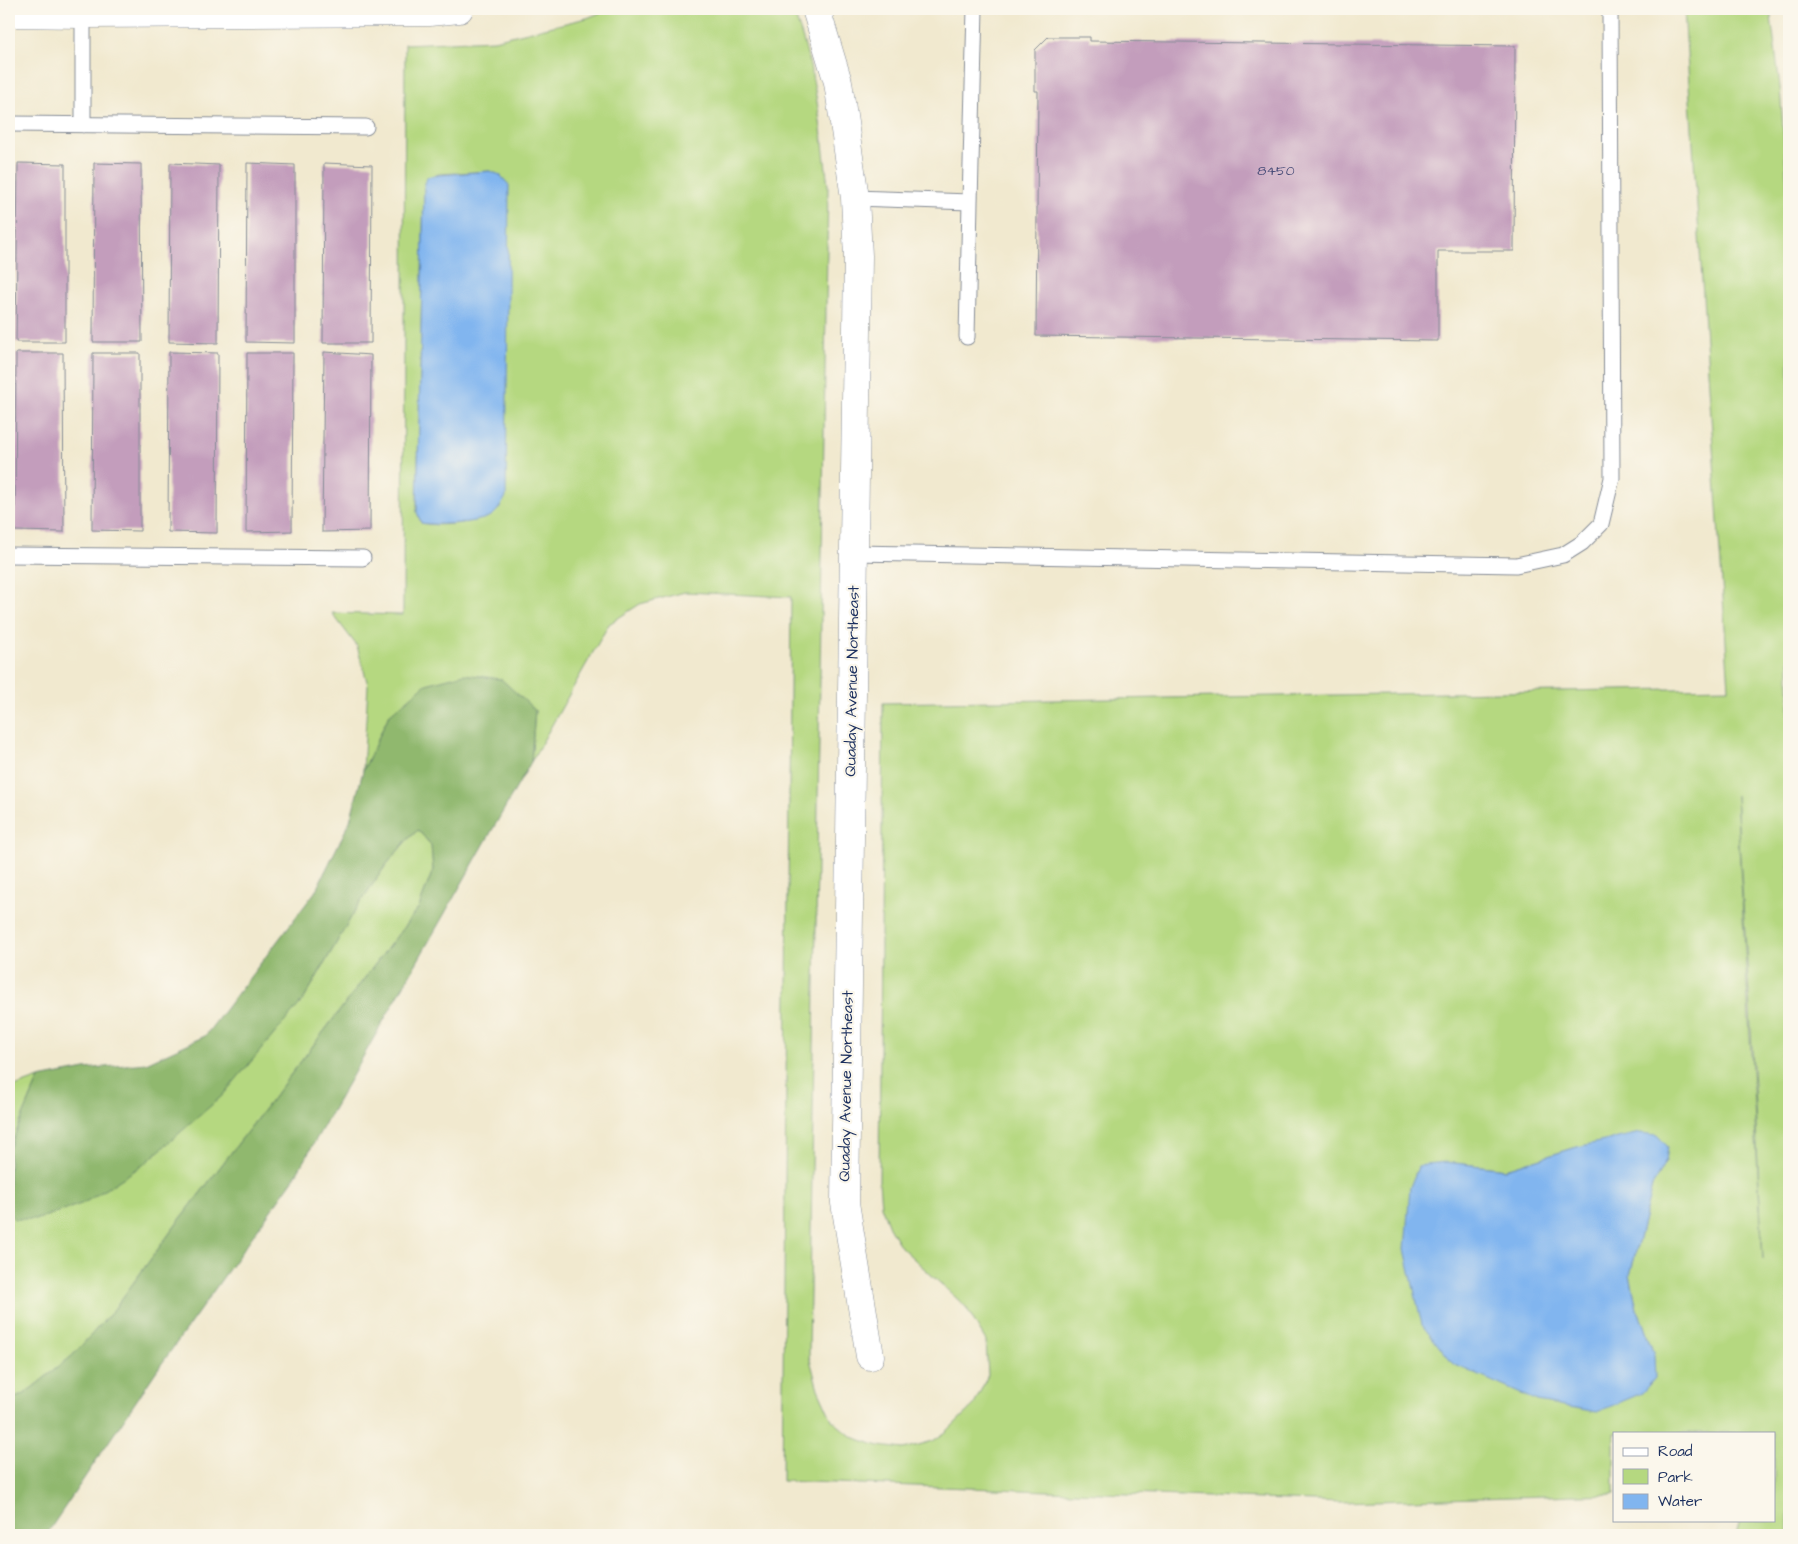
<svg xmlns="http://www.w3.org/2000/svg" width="1798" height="1544" viewBox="0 0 1798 1544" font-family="'Architects Daughter',sans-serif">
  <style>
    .green { fill: #b5d880; stroke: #68846f; fill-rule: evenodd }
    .forest { fill: #90b86e; stroke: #567466 }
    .water { fill: #81b5ef; stroke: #4e72a6 }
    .building { fill: #c39dbc }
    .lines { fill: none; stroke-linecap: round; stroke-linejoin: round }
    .lane-casing { stroke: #868c96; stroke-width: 17 }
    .street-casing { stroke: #868c96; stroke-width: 29 }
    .lane { stroke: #fff; stroke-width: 15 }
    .street { stroke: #fff; stroke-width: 28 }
    .labels { text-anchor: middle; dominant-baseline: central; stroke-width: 4.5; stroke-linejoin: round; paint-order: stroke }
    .number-label { font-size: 14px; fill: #454a76 }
    .street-label { font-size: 16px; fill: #1b2f5e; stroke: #fbf7ec }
  </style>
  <rect width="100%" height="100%" fill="#fbf7ec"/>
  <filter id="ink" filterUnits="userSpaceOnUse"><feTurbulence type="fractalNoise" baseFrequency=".02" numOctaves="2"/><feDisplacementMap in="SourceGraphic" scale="10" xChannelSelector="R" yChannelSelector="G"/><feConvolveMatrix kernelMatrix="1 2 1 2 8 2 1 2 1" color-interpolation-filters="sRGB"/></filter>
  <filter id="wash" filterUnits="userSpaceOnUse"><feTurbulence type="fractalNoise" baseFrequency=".0096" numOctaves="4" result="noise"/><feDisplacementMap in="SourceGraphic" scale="20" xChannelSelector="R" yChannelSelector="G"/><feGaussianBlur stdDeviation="1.12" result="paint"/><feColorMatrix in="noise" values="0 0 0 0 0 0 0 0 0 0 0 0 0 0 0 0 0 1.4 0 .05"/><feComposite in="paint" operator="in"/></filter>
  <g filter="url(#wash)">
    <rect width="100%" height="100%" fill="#f1e9cf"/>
    <path class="green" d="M610,9H792C815,63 821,128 828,186L809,1356L818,1389L832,1420L852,1437L879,1446L904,1449L933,1441L946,1432L974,1405L988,1375L986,1341L966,1307L901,1247L889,1227L881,1206L879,1182L883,703L1729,688L1684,9H1770L1780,87L1789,213V1535H1736L1740,1520H1774V1433H1614V1494L1341,1502L782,1481L791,597L685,592L640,604L609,624L531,762L535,710L389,715L363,771L368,685L357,646L332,613L403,615L405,44L494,40L587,18ZM490,171L493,515C473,522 442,528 421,523L417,511L424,187L428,177L439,174ZM1736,795L1750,1009L1763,1260L1736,796ZM1577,1147L1666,1161L1652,1186L1630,1275L1637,1309L1643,1323L1654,1355L1446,1162L1506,1169Z
      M418,830L431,845L433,870L419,907L172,1230L112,1312L72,1356L23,1395L9,1400V1213L14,1219L304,999L357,907L386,865L406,841Z
      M39,1078L9,1149V1089Z"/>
    <path class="forest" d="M464,674L501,679L535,710L531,762L294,1178L155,1373L46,1535H9V1400L23,1395L72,1356L112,1312L172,1230L419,907L433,870L431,845L418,830L406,841L386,865L357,907L304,999L222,1096L143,1165L84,1203L38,1219H14L9,1213V1149L39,1078L85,1069L146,1063L205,1036L315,892L350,821L363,771L389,715L426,684Z"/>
    <path class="water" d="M490,171L500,175L509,185L506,497C502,503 498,512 491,516C478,523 436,526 421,523L417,512L424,187L427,177L439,175Z
      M1640,1133L1657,1135L1668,1147L1666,1161L1652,1186L1630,1275L1637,1309L1643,1323L1654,1355L1655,1378L1642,1393L1597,1412L1537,1401L1453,1364L1422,1325L1405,1249L1410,1187L1418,1167L1426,1164L1446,1162L1506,1169L1577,1147Z"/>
    <g id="blocks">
      <path class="building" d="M1048,37H1090V41L1515,46L1514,251H1438V341L1036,336L1038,91H1035V50Z
        M18,163L65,164V342H16Z
        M94,163L141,164L142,342H93Z
        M170,163L219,165L218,343L169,342Z
        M247,163L295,165V343L246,342Z
        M324,163L372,165L371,343H323Z
        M169,352L218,353L217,533L168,532Z
        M324,352L371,355L370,531L322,532Z
        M16,353H63L64,532L15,531Z
        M93,353H140V531L92,530Z
        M247,353H293L292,531L246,532Z"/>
    </g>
  </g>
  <g filter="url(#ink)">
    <use href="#blocks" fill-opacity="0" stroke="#868c96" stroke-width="1"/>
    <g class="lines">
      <g class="lane-casing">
        <path id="lane" d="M83,14V125
          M9,124L366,127
          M855,198L970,202L975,9
          M967,337L970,202
          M854,553L1516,565L1563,555L1582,543L1601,524L1612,478L1610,9
          M9,555L363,558"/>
      </g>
      <g class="street-casing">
        <path id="street" d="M816,9L838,82L855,198L858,256L845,1203L870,1356
          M9,13L83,14L429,12L459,9"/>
      </g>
      <use href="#lane" class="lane"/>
      <use href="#street" class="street"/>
    </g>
  </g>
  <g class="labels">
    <g class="number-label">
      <text x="1276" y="171">8450</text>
    </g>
    <g class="street-label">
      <text transform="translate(852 681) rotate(-89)">Quaday Avenue Northeast</text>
      <text transform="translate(846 1086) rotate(-89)">Quaday Avenue Northeast</text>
    </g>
  </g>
  <rect width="1798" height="1544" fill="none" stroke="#fbf7ec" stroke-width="30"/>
  <rect x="1613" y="1432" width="162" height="90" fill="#fbf7ec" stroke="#a1a7b3"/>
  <rect x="1623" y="1448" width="25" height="8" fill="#ffffff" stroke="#a1a7b3"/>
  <text x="1658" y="1456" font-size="15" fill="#1b2f5e">Road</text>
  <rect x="1623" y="1469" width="25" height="15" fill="#b5d880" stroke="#a1a7b3"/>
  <text x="1658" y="1482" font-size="15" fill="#1b2f5e">Park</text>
  <rect x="1623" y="1494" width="25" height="15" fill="#81b5ef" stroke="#a1a7b3"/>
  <text x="1658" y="1506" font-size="15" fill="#1b2f5e">Water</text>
</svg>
